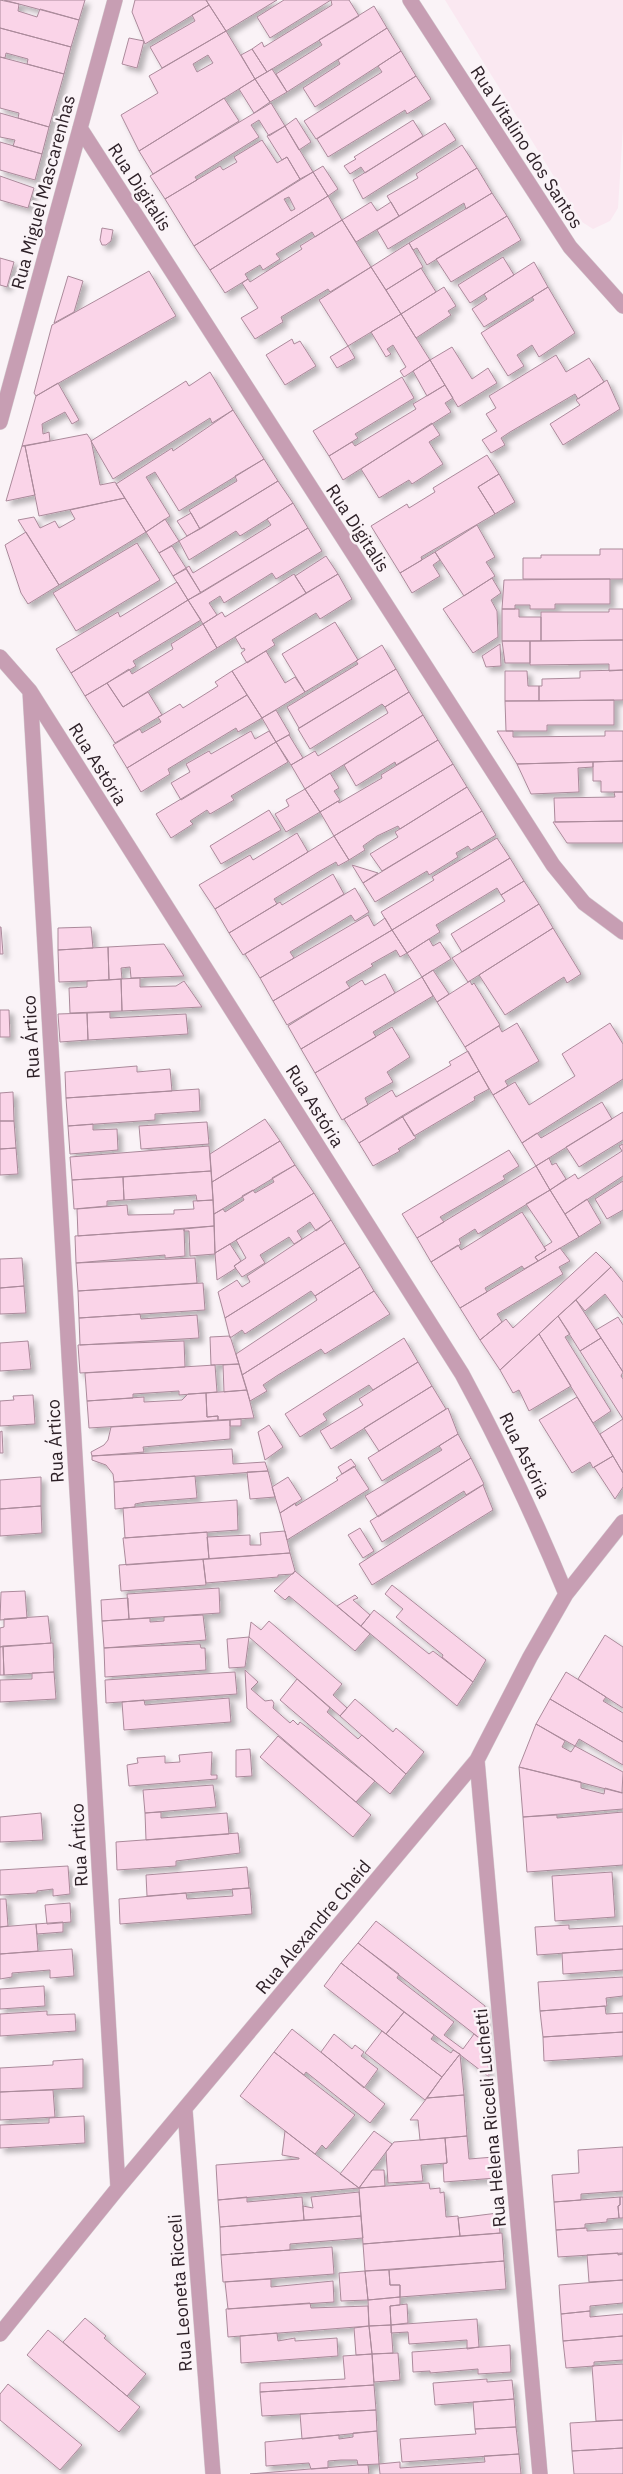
<svg xmlns="http://www.w3.org/2000/svg" width="623" height="2474" viewBox="0 0 623 2474" font-family="'IBM Plex Sans',sans-serif">
  <style>
    .built { fill: #fae8f1 }
    .building { fill: #fad4e8; stroke: #ab8a9b; fill-rule: evenodd; filter: url(#shadow) }
    .lines { fill: none; stroke-linecap: round; stroke-linejoin: round }
    .minor-casing { stroke: #d5cdd2; stroke-width: 16 }
    .minor { stroke: #c79eb3; stroke-width: 15 }
    .labels { text-anchor: middle; dominant-baseline: central; stroke-width: 5; stroke-linejoin: round; paint-order: stroke }
    .street-label { font-size: 18px; fill: #2e2128; stroke: #faf3f7 }
  </style>
  <defs>
    <filter id="shadow"><feDropShadow dx="4.5" dy="4.5" stdDeviation="2.5" flood-color="#0004"/></filter>
  </defs>
  <rect width="100%" height="100%" fill="#faf3f7"/>
  <path class="built" d="M445,0H623V127L618,208L610,221L593,229L582,222Z"/>
  <path class="building" d="M0,0L19,4L18,11L37,17L40,9L79,20L71,47L0,28Z
    M4,0H85L79,20Z
    M135,0H206L209,5L145,44L132,12Z
    M206,0H277L226,31Z
    M284,0H331L270,38L257,17Z
    M349,0L359,16L267,72L252,49L262,42L264,47L332,5L331,0Z
    M209,5L226,31L162,68L150,47L195,21L192,15Z
    M374,6L387,28L287,92L276,74L322,45L319,40Z
    M0,28L71,47L64,74L27,64L28,59L6,53L5,58L0,57Z
    M387,28L401,51L315,107L303,88L340,64L338,60Z
    M226,31L255,79L139,151L121,115L158,93L149,76ZM208,55L213,63L197,72L193,64Z
    M129,38L144,41L137,68L122,64Z
    M252,49L267,72L255,79L241,55Z
    M401,51L416,76L316,139L304,121L382,72L378,66Z
    M0,57L64,74L49,127L18,118L19,113L0,108Z
    M272,69L287,92L270,102L255,79Z
    M416,76L431,99L407,114L405,110L328,157L317,139Z
    M255,79L270,102L254,113L239,89Z
    M224,98L239,121L153,174L139,151Z
    M271,103L285,126L269,136L259,120L251,125L259,137L195,177L197,180L165,199L150,176Z
    M0,113L49,127L42,154L13,146L15,140L0,137Z
    M296,118L311,142L299,150L285,126Z
    M413,120L423,136L365,173L361,167L350,174L344,166L356,159L354,157Z
    M445,123L456,140L363,199L353,180Z
    M285,126L313,172L300,179L287,157L282,160L267,136Z
    M262,140L277,163L287,157L300,179L194,246L165,199L220,166L223,170L237,162L234,157Z
    M0,142L42,154L35,180L0,170Z
    M462,145L477,168L399,216L387,196L418,178L416,174Z
    M323,166L338,189L328,196L313,172Z
    M477,168L492,193L466,209L464,203L388,249L377,230Z
    M313,172L328,196L210,270L194,246ZM289,197L295,209L291,211L284,199Z
    M0,176L34,188L28,208L0,200Z
    M492,193L507,216L427,265L417,248L413,250L409,243Z
    M328,196L342,220L315,237L312,232L276,254L280,259L263,270L260,265L245,274L248,279L225,293L210,270Z
    M371,202L377,211L391,202L399,216L356,242L342,220Z
    M507,216L521,240L451,282L436,259Z
    M342,220L371,267L330,292L328,289L281,317L283,322L255,339L241,318L258,308L242,283L248,279L250,282L302,249L300,246Z
    M102,228L113,230L111,241L106,245H102L100,240Z
    M409,243L423,267L386,290L371,267Z
    M503,257L514,275L470,303L458,285Z
    M0,258L14,262L7,287L0,285Z
    M534,262L548,287L484,327L472,309L487,299L484,294Z
    M371,267L401,314L348,346L319,300Z
    M421,268L436,292L401,314L386,290Z
    M149,271L176,316L36,396L34,393L52,325Z
    M68,276L83,281L74,312L54,323Z
    M444,287L456,306L448,311L451,315L416,338L401,314Z
    M548,287L575,333L539,357L532,345L517,355L524,366L508,376L481,333L534,300L532,297Z
    M401,314L430,360L404,377L400,371L406,367L393,345L387,349L391,354L386,357L371,332Z
    M292,339L294,344L300,341L316,366L285,385L266,355Z
    M348,346L355,358L337,368L330,357Z
    M452,347L472,379L488,368L497,383L458,407L430,360Z
    M556,355L566,372L589,358L604,382L578,399L575,394L510,432L501,438L505,445L491,453L482,440L497,431L486,414L496,408L489,396Z
    M430,360L445,385L427,396L413,371Z
    M210,372L233,410L212,423L210,418L113,479L91,441L186,381L189,386Z
    M402,377L414,398L355,434L358,438L329,456L313,431Z
    M607,380L620,409L563,445L550,424L580,405L576,400Z
    M58,383L79,420L72,424L65,412L42,424L43,434L49,432L50,441L22,446L36,396Z
    M445,385L453,398L445,403L451,412L343,480L329,456L352,442L355,446L416,409L413,404Z
    M233,410L264,459L179,511L155,472L146,477L170,516L146,532L116,484L172,448L173,451Z
    M432,423L440,435L429,442L443,464L412,484L409,480L379,498L361,469Z
    M87,434L91,440L100,485L115,482L125,498L39,516L25,446Z
    M22,446H25L35,495L6,501Z
    M487,455L499,474L478,487L495,514L421,557L422,560L400,573L371,526L407,504L409,508L435,492L433,488Z
    M264,459L278,481L200,529L189,510L237,481L235,476Z
    M499,474L515,502L495,514L478,487Z
    M278,481L293,503L240,536L236,531L189,560L179,541Z
    M125,498L146,532L59,585L18,520L34,517L40,528L55,521L59,528L75,519L70,510Z
    M293,503L308,528L201,593L186,568L189,566L193,573L271,525L267,519Z
    M191,513L200,529L187,536L177,521Z
    M165,519L179,541L159,553L146,532Z
    M477,525L495,557L486,562L495,576L464,596L435,552Z
    M308,528L322,551L276,579L272,573L224,603L220,596L209,603L217,615L203,624L188,600Z
    M26,532L59,585L28,604L21,593L5,545Z
    M137,543L160,580L76,631L53,593Z
    M172,546L186,568L173,576L159,553Z
    M600,549H623V579H523V558H541V555H600Z
    M435,552L440,560L433,565L440,576L412,593L400,573Z
    M326,556L338,574L306,593L295,576Z
    M186,569L201,593L188,600L173,576Z
    M294,574L306,593L217,648L203,624L222,612L225,617Z
    M338,574L352,599L320,619L316,613L272,640L275,645L247,663L241,653L245,650L244,648L242,649L235,637Z
    M492,578L501,593L491,600L497,611L498,637L473,653L443,609Z
    M610,579V604H555V609H530V605H515V609H502L504,580Z
    M177,582L188,600L71,673L56,649L118,612L120,617Z
    M188,600L201,620L133,661L136,666L85,696L71,673Z
    M502,609H519V617H541V641H502Z
    M609,609H623V640L541,641V612H609Z
    M335,622L358,660L305,692L282,654Z
    M203,624L217,648L123,707L107,683L129,669L132,674L173,649L171,644Z
    M623,640V670L609,671V664L530,665V641Z
    M502,641H530V663H505Z
    M500,644L501,666L486,667L482,656Z
    M382,645L396,669L299,728L287,707L358,664L356,661Z
    M266,651L285,683L295,677L305,692L262,718L232,671Z
    M396,669L409,692L385,707L382,704L310,749L298,729Z
    M623,670V700L539,701V686H542V679L580,678V671Z
    M232,671L247,695L127,768L113,745L140,729L142,733L161,722L158,717L162,715L180,704L183,708L218,686L215,682Z
    M505,671H527L528,686H539V701H505Z
    M107,683L123,707L148,692L162,715L115,743L85,696Z
    M409,692L423,715L305,789L291,765L315,751L318,756L388,713L385,707Z
    M247,695L262,718L238,732L236,728L168,769L170,774L141,792L127,768Z
    M614,700V725H547V731H506L505,701Z
    M276,710L290,734L276,742L262,718Z
    M423,715L438,740L396,765L395,762L356,786L344,765Z
    M251,731L255,739L269,731L276,742L181,800L171,783L190,772L186,764L209,751L211,754Z
    M497,731H513V737L605,736V731H623V761L517,764Z
    M289,735L303,758L291,765L276,742Z
    M438,740L453,764L334,836L320,812L338,801L339,803L382,778L381,775Z
    M276,742L288,762L231,796L234,800L210,814L207,810L190,821L193,824L171,838L156,814Z
    M623,761V792H601V781H593V762Z
    M593,762V767L578,768L579,792L531,794L517,764Z
    M453,764L467,787L400,829L398,826L377,836L363,846L365,850L349,860L334,836Z
    M330,773L339,788L334,791L340,800L320,812L305,789Z
    M467,787L482,811L382,871L370,854L398,837L395,832Z
    M305,789L320,812L286,832L275,814L289,806L286,800Z
    M614,792H623V821L555,822L554,798L615,797Z
    M269,810L281,830L221,864L210,846Z
    M482,811L496,835L471,850L468,846L456,853L458,857L429,875L427,871L375,902L363,883Z
    M623,821V843H567L553,822Z
    M297,833L308,852L215,909L199,885L250,855L253,860Z
    M334,836L349,860L338,866L336,862L320,871L274,899L277,904L229,933L215,909Z
    M497,838L510,858L392,930L381,912L434,880L432,877Z
    M510,858L524,881L501,895L497,888L436,925L440,932L407,953L392,930Z
    M352,865L378,873L363,883Z
    M333,874L344,894L243,955L229,933L280,902L282,905Z
    M524,881L539,904L462,952L451,934L505,901L501,895Z
    M355,888L369,912L355,921L351,915L290,952L294,958L260,978L245,954Z
    M539,904L553,928L468,982L452,958Z
    M368,915L374,926L385,918L392,930L273,1001L260,978Z
    M0,927H1L3,954H0Z
    M91,927L93,948L58,950V928Z
    M553,928L581,974L567,983L564,977L505,1015L479,975Z
    M392,930L407,953L400,957L396,950L371,964L373,966L346,982L350,988L287,1025L273,1001Z
    M429,939L433,946L440,942L451,959L422,977L407,953Z
    M164,944L184,976L131,978L130,967L121,968L122,979L109,980L108,947Z
    M108,947L109,980L59,982L58,950Z
    M433,970L449,994L437,1002L422,977Z
    M385,974L395,993L301,1049L288,1026L362,980L365,985Z
    M422,977L433,996L373,1032L376,1037L315,1073L301,1049Z
    M140,978V987L176,986L184,981L202,1007L122,1011L121,979Z
    M121,979L122,1011L70,1013L69,988L87,987V981Z
    M470,981L472,985L474,983L500,1025L465,1047L437,1002Z
    M0,1010H9L10,1037H0Z
    M110,1012V1018L186,1014L188,1034L88,1040L87,1013Z
    M87,1013L88,1040L60,1042L58,1014Z
    M517,1023L539,1061L505,1081L508,1086L493,1095L465,1047L499,1026L502,1032Z
    M610,1023L623,1044V1079L522,1143L493,1095L515,1082L529,1105L575,1076L562,1054Z
    M392,1027L410,1057L387,1072L393,1082L365,1098L368,1105L342,1120L315,1073Z
    M468,1051L479,1071L359,1143L344,1119L392,1090L396,1097L451,1065L449,1062Z
    M137,1066V1072L170,1069L172,1091L66,1098L65,1072Z
    M479,1071L489,1089L474,1097L475,1100L414,1136L402,1116Z
    M199,1089L200,1111L155,1114V1120L68,1126L66,1098Z
    M13,1092L14,1121H0V1093Z
    M602,1102L612,1119L536,1166L522,1143L537,1133L541,1138Z
    M623,1112V1140L579,1167L566,1147Z
    M402,1116L416,1138L398,1149L400,1151L373,1166L359,1143Z
    M265,1119L280,1141L212,1182L210,1154Z
    M0,1121H14L16,1148L0,1149Z
    M207,1122L209,1144L141,1149L139,1126Z
    M93,1124V1130L117,1129L118,1150L70,1154L68,1126Z
    M280,1141L295,1165L214,1214L212,1182Z
    M623,1144V1176L565,1214L550,1190L575,1174L578,1179L622,1151L619,1146Z
    M209,1146L211,1171L72,1180L70,1157Z
    M16,1148L18,1174L0,1175V1149Z
    M509,1150L519,1166L503,1176L505,1179L440,1217L444,1222L417,1238L402,1214Z
    M549,1158L552,1165L556,1163L566,1179L550,1190L536,1166Z
    M295,1165L314,1193L215,1253L214,1214L223,1209L225,1212L244,1200L242,1196L253,1190L255,1193L274,1182L272,1178Z
    M536,1166L550,1190L478,1234L475,1229L459,1239L461,1244L431,1262L417,1238Z
    M211,1171L213,1200L197,1201L196,1195L124,1200L123,1177Z
    M123,1177L124,1200L107,1201V1206L74,1209L72,1180Z
    M623,1181V1210L607,1219L595,1199Z
    M550,1190L579,1237L538,1261L535,1257L546,1250L544,1247L552,1242L526,1204Z
    M314,1193L331,1220L316,1231L310,1222L297,1231L302,1239L294,1244L289,1237L260,1255L265,1263L242,1277L234,1266L246,1258L236,1240Z
    M587,1199L601,1223L579,1237L565,1214Z
    M213,1200L214,1226L78,1236L77,1209L127,1205L128,1215L174,1214V1210L194,1209L193,1201Z
    M522,1212L546,1250L535,1257L538,1261L524,1269L522,1266L485,1288L487,1292L460,1308L431,1262L458,1245L461,1250Z
    M331,1220L345,1243L225,1318L218,1292L237,1280L242,1287L250,1282L247,1276Z
    M214,1226L215,1254L190,1256L189,1231H184V1229Z
    M184,1229L185,1256L165,1258V1255L76,1263L75,1236Z
    M345,1243L360,1267L315,1296L311,1291L245,1334L242,1330L230,1338L225,1318Z
    M230,1244L241,1261L234,1266L236,1268L217,1280L215,1253Z
    M560,1248L570,1261L559,1267L563,1274L497,1314L502,1322L480,1340L460,1308Z
    M596,1252L611,1267L500,1370L480,1340L506,1319L513,1328Z
    M22,1258L24,1286L0,1288V1259Z
    M195,1258L197,1283L78,1291L76,1263Z
    M360,1267L374,1291L242,1375L236,1354L317,1300L315,1296Z
    M611,1267L623,1282V1318L605,1294L585,1311L576,1300Z
    M203,1283L205,1310L79,1318L78,1291Z
    M24,1286L26,1313L0,1314V1288Z
    M374,1291L390,1314L325,1354L321,1349L278,1375L263,1385L267,1391L250,1401L242,1375Z
    M576,1300L601,1338L580,1351L558,1316Z
    M140,1314L141,1319L197,1315L199,1338L80,1345L79,1318Z
    M558,1316L570,1334L565,1337L611,1411L593,1423L539,1334Z
    M618,1317L623,1325V1372L596,1330Z
    M539,1334L571,1386L529,1411L519,1390L513,1393L500,1370Z
    M230,1336L239,1364L211,1365L210,1337Z
    M404,1338L418,1362L373,1390L369,1385L335,1406L323,1414L327,1420L300,1437L285,1414Z
    M601,1338L623,1372L621,1376L623,1379V1419L580,1351Z
    M28,1341L31,1369L0,1371V1343Z
    M184,1341L185,1367L80,1373L78,1345Z
    M418,1362L432,1386L331,1449L320,1431L363,1405L359,1399Z
    M239,1364L247,1390L224,1392L223,1365Z
    M215,1365L217,1392L179,1395V1391L133,1394V1398L87,1401L85,1373Z
    M432,1386L446,1409L379,1451L364,1428Z
    M247,1390L254,1418L218,1420V1416L207,1417L206,1393Z
    M206,1393L207,1417L218,1416V1420L89,1428L87,1401L144,1397V1402L182,1400L188,1394Z
    M33,1395L35,1424L0,1426V1401L14,1400L13,1396Z
    M577,1397L613,1456L593,1468L590,1462L572,1473L539,1420Z
    M448,1408L458,1434L382,1481L368,1458Z
    M241,1419V1426H230V1420Z
    M623,1419V1473L600,1434Z
    M230,1420V1439L143,1447L144,1452L92,1456L91,1452L104,1445L108,1440L111,1427Z
    M269,1425L283,1447L265,1460L258,1432Z
    M2,1431L3,1453H0V1432Z
    M458,1434L471,1458L378,1517L365,1496L442,1450L439,1446Z
    M232,1449L233,1464L265,1462L268,1471L114,1482L113,1474L106,1465L92,1460V1456Z
    M613,1456L623,1473V1487L615,1499L594,1467Z
    M471,1458L484,1484L466,1495L464,1491L382,1542L370,1521Z
    M351,1459L356,1466L342,1474L338,1467Z
    M354,1466L369,1489L287,1540L280,1513L295,1503L296,1506L338,1480L336,1478Z
    M268,1471L275,1497L250,1499L247,1472Z
    M195,1476L197,1498L145,1502L135,1504V1507L115,1509L114,1482Z
    M41,1477V1506L0,1509V1480Z
    M288,1477L302,1499L280,1513L272,1487Z
    M483,1485L493,1510L372,1585L359,1564Z
    M237,1500L238,1530L125,1538L123,1508Z
    M41,1506L42,1533L0,1536V1509Z
    M360,1528L374,1551L363,1558L348,1535Z
    M285,1531L290,1553L209,1559L207,1537L250,1535V1545H261L260,1533Z
    M207,1532L209,1559L126,1565L123,1538Z
    M290,1553L295,1571L293,1574L278,1575V1577L206,1583L203,1559Z
    M203,1559L206,1585L121,1591L119,1565Z
    M295,1571L370,1634L355,1651L289,1596L285,1600L274,1591Z
    M392,1585L486,1660L473,1682L442,1657L443,1655L396,1617L403,1609L385,1594Z
    M219,1588L220,1613L129,1619L127,1594Z
    M25,1591L27,1618L0,1620L1,1592Z
    M355,1595L358,1598L353,1600L370,1615L361,1626L337,1606Z
    M128,1598L129,1619L102,1621L101,1600Z
    M374,1610L429,1654L433,1651L473,1682L457,1706L361,1626Z
    M203,1615L206,1640L104,1648L102,1621L150,1618V1622L164,1621V1617Z
    M48,1616L51,1643L0,1647V1628L4,1627V1619Z
    M269,1621L342,1684L333,1695L347,1708L340,1716L249,1637L251,1622L261,1630Z
    M605,1635L623,1647V1708L578,1679Z
    M249,1637L245,1667L229,1668L227,1639Z
    M53,1643L54,1672L4,1675L3,1646Z
    M200,1644L201,1648H205L206,1670L105,1677L104,1648Z
    M3,1646L4,1675H0V1647Z
    M245,1670L258,1682L251,1689L265,1701L272,1700L274,1703L273,1708L290,1723L293,1720L298,1725L300,1722L375,1781L356,1802L247,1708Z
    M54,1672L56,1699L0,1702V1680L32,1679V1673Z
    M235,1672L237,1694L106,1703L105,1680Z
    M566,1672L606,1697L603,1701L623,1713V1742L550,1699Z
    M297,1679L330,1708L327,1712L358,1739L362,1735L406,1774L390,1794L280,1700Z
    M229,1698L231,1722L124,1730L122,1702L144,1700L145,1705Z
    M355,1699L393,1732L396,1728L424,1752L406,1774L340,1716Z
    M550,1699L623,1742V1765L579,1739L575,1746L536,1724Z
    M536,1724L565,1741L562,1747L571,1752L575,1746L623,1772L622,1793L519,1767Z
    M278,1736L371,1815L353,1837L260,1757Z
    M250,1749L252,1776L236,1777V1750Z
    M212,1752L211,1775H217V1779L129,1786L127,1765L138,1763L137,1758L165,1756V1763L180,1762L179,1755Z
    M519,1767L581,1782V1788L604,1794L605,1788L623,1793V1809L523,1817Z
    M213,1785L216,1807L145,1813L143,1790Z
    M161,1812V1818L227,1813L229,1834L146,1840L145,1813Z
    M623,1812V1865L527,1872L523,1817L557,1815V1818Z
    M41,1813L43,1840L0,1842V1817Z
    M238,1833L240,1853L176,1861V1866L117,1870L116,1842Z
    M68,1866L70,1894L53,1896V1889L37,1891V1893L0,1895V1870Z
    M247,1867L249,1888L147,1896L146,1875Z
    M612,1872L615,1917L555,1921L552,1876Z
    M250,1888L252,1914L120,1924L119,1899L186,1893L187,1899L233,1896L232,1889Z
    M0,1899H6L8,1926L0,1927Z
    M70,1903L71,1922L47,1924L45,1905Z
    M376,1921L485,2006L487,2044L358,1943Z
    M63,1922V1932L37,1934L36,1924Z
    M36,1924L38,1951L0,1954V1927Z
    M569,1925V1929L623,1926V1949L537,1955L535,1927Z
    M358,1943L399,1974L397,1978L454,2022L444,2035L463,2049L474,2034L487,2044L489,2077L341,1963Z
    M72,1949L74,1976L50,1978V1970L12,1973V1977L0,1979V1954Z
    M623,1949V1970L563,1974L562,1953Z
    M341,1963L404,2012L386,2034L324,1986Z
    M623,1977V1996L606,1998L607,2006L540,2011L538,1982Z
    M44,1986L45,2006L0,2009V1989Z
    M605,2006L606,2014L623,2013V2032L543,2037L540,2011Z
    M47,2011V2015L75,2014L76,2031L0,2036V2014Z
    M404,2012L434,2035L431,2039L451,2053L453,2050L460,2054L442,2077L386,2034Z
    M292,2029L385,2104L370,2123L306,2072L304,2075L274,2052Z
    M382,2031L442,2077L425,2100L365,2053Z
    M623,2032V2056L544,2061L543,2037Z
    M334,2034L352,2049L355,2045L364,2052L361,2056L378,2069L364,2088L321,2052Z
    M274,2052L355,2115L326,2149L322,2145L315,2154L240,2096Z
    M460,2054L464,2095L427,2098L442,2077Z
    M83,2059V2088L0,2092V2068L53,2065V2061Z
    M53,2090L55,2117L0,2120V2092Z
    M464,2095L467,2136L420,2140L418,2120H410L427,2098Z
    M84,2116L85,2143L0,2148V2125L49,2123V2118Z
    M285,2131L359,2188L218,2200L216,2165L299,2159V2158L282,2155Z
    M374,2131L392,2144L359,2188L340,2174Z
    M467,2136L469,2159L494,2157L496,2178L444,2182L443,2164L447,2163L445,2138Z
    M445,2138L447,2163L421,2165L423,2181L388,2183L386,2152L394,2142Z
    M623,2147V2191L581,2194V2200L554,2202L552,2175L579,2173L578,2150Z
    M372,2170H384L385,2186L359,2188Z
    M429,2183L430,2189L440,2188V2193L444,2192L446,2217L458,2216L460,2236L363,2244L359,2188Z
    M359,2192L361,2216L304,2220L303,2206L313,2208L311,2197Z
    M247,2197V2202L302,2197L304,2220L220,2227L218,2200Z
    M620,2197H623V2218H619L618,2206L620,2205Z
    M620,2197V2205L618,2206L619,2218L607,2219V2222L585,2224V2228L556,2230L554,2202Z
    M498,2213L500,2233L460,2236L458,2218Z
    M361,2216L363,2238L290,2244V2250L221,2255L220,2227Z
    M587,2228V2231L623,2229V2253L558,2257L556,2230Z
    M502,2233L504,2261L365,2271L363,2244Z
    M332,2247L334,2274L223,2282L221,2255Z
    M618,2253V2255L623,2254V2280L589,2282L587,2255Z
    M504,2261L506,2289L400,2297V2285H390L389,2270Z
    M389,2270L390,2285H400V2297L368,2300L365,2271Z
    M365,2271L368,2300L341,2301L339,2273Z
    M271,2279V2287L333,2281L334,2302L228,2309L225,2282Z
    M623,2280V2303L590,2306V2311L561,2314L559,2285Z
    M400,2297V2305L390,2306L391,2325L369,2326L368,2300Z
    M310,2303L311,2308L368,2306L369,2326L228,2337L226,2309Z
    M407,2304L408,2323L391,2325L390,2306Z
    M590,2311V2317L623,2314V2336L563,2341L561,2314Z
    M85,2318L106,2336L104,2338L146,2374L127,2396L63,2342Z
    M477,2319L479,2347L467,2349V2340L409,2344L408,2332L391,2333V2325Z
    M391,2325L393,2353L372,2354L369,2326Z
    M369,2326L372,2354L356,2355L354,2328Z
    M48,2330L140,2407L119,2432L27,2355Z
    M277,2333L278,2341L295,2338V2341L337,2338L338,2356L241,2363L240,2336Z
    M623,2336V2360L594,2362V2366L566,2368L563,2341Z
    M510,2345L511,2372L478,2374V2369L430,2373V2371L413,2372L412,2352Z
    M398,2353L400,2380L374,2382L372,2354Z
    M372,2354L374,2385L260,2392V2383L345,2379L343,2356Z
    M623,2364V2420L596,2421L592,2366Z
    M487,2379V2382L512,2380L514,2399L435,2405L433,2383Z
    M8,2384L82,2445L60,2470L0,2420V2394Z
    M374,2385L376,2410L262,2416L260,2392Z
    M514,2399L516,2427L475,2429L473,2402Z
    M376,2410L377,2431L302,2439L300,2414Z
    M623,2420V2448L572,2451L570,2423Z
    M516,2427L519,2454L402,2462L400,2439L476,2434L475,2429Z
    M377,2431L379,2464L358,2465L357,2460H341L328,2461V2468L311,2469L309,2463L266,2466L265,2442L339,2435V2439L353,2437V2433Z
    M623,2448V2474H574L572,2451Z
    M519,2454L521,2474H380L379,2464L400,2462V2468L485,2462L484,2456Z
    M358,2465H368L369,2474H250Z"/>
  <g class="lines">
    <g class="minor-casing">
      <path id="minor" d="M410,0L570,247L623,306
        M80,128L553,865L584,903L623,932
        M0,422L115,0
        M0,657L30,691L462,1374C501,1446 535,1519 566,1594
        M30,691L118,2188
        M477,1760L540,2474
        M185,2110L213,2474
        M0,2334L118,2188L477,1760L530,1657L566,1594L623,1522"/>
    </g>
    <use href="#minor" class="minor"/>
  </g>
  <g class="labels">
    <g class="street-label">
      <text transform="translate(527 147) rotate(57)">Rua Vitalino dos Santos</text>
      <text transform="translate(140 187) rotate(57)">Rua Digitalis</text>
      <text transform="translate(43 192) rotate(-75)">Rua Miguel Mascarenhas</text>
      <text transform="translate(358 528) rotate(57)">Rua Digitalis</text>
      <text transform="translate(98 764) rotate(58)">Rua Astória</text>
      <text transform="translate(31 1037) rotate(-93)">Rua Ártico</text>
      <text transform="translate(315 1106) rotate(58)">Rua Astória</text>
      <text transform="translate(55 1441) rotate(-93)">Rua Ártico</text>
      <text transform="translate(525 1455) rotate(64)">Rua Astória</text>
      <text transform="translate(79 1845) rotate(-93)">Rua Ártico</text>
      <text transform="translate(313 1927) rotate(-50)">Rua Alexandre Cheid</text>
      <text transform="translate(490 2118) rotate(-95)">Rua Helena Ricceli Luchetti</text>
      <text transform="translate(180 2293) rotate(-94)">Rua Leoneta Ricceli</text>
    </g>
  </g>
</svg>
